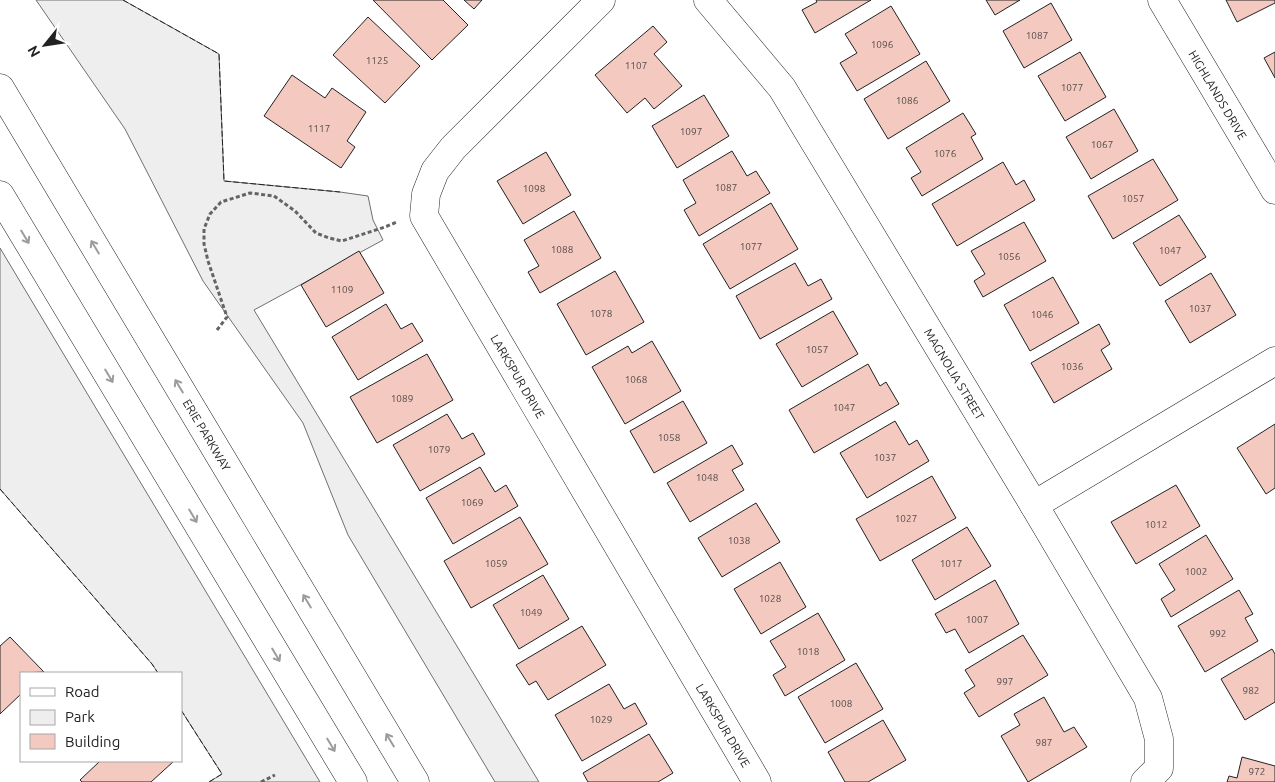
<svg xmlns="http://www.w3.org/2000/svg" width="1275" height="782" viewBox="0 0 1275 782" font-family="Ubuntu,sans-serif">
  <style>
    .green { fill: #eee; stroke: #6f6f6f }
    .building { fill: #f3c9c0; stroke: #222 }
    .lines { fill: none; stroke-linecap: round; stroke-linejoin: round }
    .minor-casing { stroke: #222; stroke-width: 29 }
    .major-casing { stroke: #222; stroke-width: 29 }
    .path { stroke: #646464; stroke-width: 3; stroke-dasharray: 4 2.5; stroke-linecap: butt }
    .minor { stroke: #fff; stroke-width: 28 }
    .major { stroke: #fff; stroke-width: 28 }
    .fence { stroke: #222; stroke-width: 1; stroke-dasharray: 6 2.5; stroke-linecap: butt }
    .oneway { stroke: #9c9c9c }
    .labels { text-anchor: middle; dominant-baseline: central; stroke-width: 4; stroke-linejoin: round; paint-order: stroke }
    .number-label { font-size: 10px; fill: #564c4a }
    .street-label { font-size: 12px; fill: #222; stroke: #fff }
  </style>
  <rect width="100%" height="100%" fill="#fff"/>
  <path class="green" d="M36,0H123L219,54L224,181L340,192L368,196L373,220L383,240L254,310L539,782H495L348,535L303,423L203,281L125,129Z
    M0,248L320,782H209L222,774L181,710V673H158L152,664L0,489Z"/>
  <path class="building" d="M373,0H443L468,25L432,60Z
    M464,0H482L474,9Z
    M816,0H871L815,33L802,10L817,2Z
    M986,0H1020L995,15Z
    M1226,0H1275V3L1237,22Z
    M1051,3L1072,40L1024,68L1003,31Z
    M891,6L920,54L857,91L840,63L857,53L845,34Z
    M368,17L420,66L385,103L333,55Z
    M653,26L667,42L654,54L682,86L654,109L645,98L627,113L595,75Z
    M1080,52L1106,97L1065,121L1038,76Z
    M1275,52V78L1264,58Z
    M926,61L950,101L888,139L864,99Z
    M292,75L325,98L332,88L366,112L347,141L355,147L341,168L264,116Z
    M704,95L729,136L677,168L652,126Z
    M1114,109L1138,151L1091,179L1066,137Z
    M963,113L976,134L971,137L983,159L922,196L911,178L921,172L906,148Z
    M732,151L747,176L756,171L770,193L699,236L684,210L696,203L683,180Z
    M546,152L571,195L523,224L497,181Z
    M1153,159L1178,200L1113,239L1088,196Z
    M1003,162L1016,185L1024,180L1035,200L957,246L932,204Z
    M771,203L798,249L730,289L703,244Z
    M574,211L601,258L540,293L528,272L539,266L524,240Z
    M1179,215L1206,257L1160,286L1133,243Z
    M1024,222L1046,261L983,297L974,281L985,274L971,251Z
    M359,251L384,293L326,327L301,285Z
    M795,263L808,286L821,279L832,299L760,339L736,296Z
    M615,271L644,322L586,355L557,304Z
    M1211,273L1236,315L1190,343L1165,301Z
    M1053,277L1079,323L1030,351L1004,305Z
    M386,304L401,329L412,323L423,341L358,380L332,337Z
    M833,311L858,354L802,387L776,344Z
    M1099,324L1110,344L1101,350L1112,369L1054,403L1031,363Z
    M652,341L681,391L625,424L592,367L628,346L632,353Z
    M427,354L453,400L377,443L350,397Z
    M868,364L880,386L886,382L899,404L814,453L789,410Z
    M683,401L707,443L654,473L630,431Z
    M447,414L462,439L473,433L485,454L420,491L393,445Z
    M895,421L909,445L917,440L929,461L867,498L840,453Z
    M1275,424V488L1266,494L1237,448Z
    M732,445L743,464L732,470L744,490L690,522L667,483Z
    M480,467L495,492L506,485L518,506L453,544L426,498Z
    M932,476L956,518L880,561L856,519Z
    M1176,485L1200,526L1136,564L1111,522Z
    M756,503L780,542L722,577L698,538Z
    M520,517L548,564L471,608L444,561Z
    M967,527L991,566L935,600L912,560Z
    M1206,535L1233,579L1171,617L1161,599L1175,590L1159,564Z
    M780,562L806,607L761,634L734,589Z
    M543,575L569,619L519,649L493,605Z
    M995,580L1019,624L969,653L955,629L946,633L935,614Z
    M1239,590L1253,614L1245,618L1258,641L1205,672L1178,626Z
    M818,613L845,660L785,696L773,675L786,667L770,641Z
    M582,626L606,665L548,700L536,681L529,685L516,665Z
    M1023,635L1048,675L979,717L964,693L975,686L965,670Z
    M10,637L44,672L21,673V694L0,714V646Z
    M1272,649L1275,654V702L1245,720L1221,679Z
    M856,663L883,709L825,743L798,697Z
    M609,684L624,709L635,703L647,724L582,761L555,715Z
    M1044,697L1064,732L1074,727L1087,747L1028,782L1001,736L1020,725L1014,714Z
    M883,720L906,760L868,782H845L828,752Z
    M649,734L673,773L658,782H588L583,773Z
    M1242,757L1275,766V782H1227L1229,776L1237,778Z
    M100,761H174L151,782H82L80,780Z"/>
  <g class="lines">
    <g class="minor-casing">
      <g id="minor">
        <path id="s1" d="M601,0L453,148L435,171L426,194L424,216L757,782"/>
        <path id="s2" d="M708,0L782,88L1034,505L1148,698L1159,739V768L1145,782"/>
        <path id="s3" d="M1162,0L1275,190"/>
        <path d="M1034,505L1275,361"/>
      </g>
    </g>
    <g class="major-casing">
      <g id="major">
        <path id="s4" d="M0,88L415,782"/>
        <path d="M0,195L353,782"/>
      </g>
    </g>
    <path class="path" d="M217,330L227,317L208,261L204,244V229L210,214L221,202L250,193L274,196L295,211L316,233L329,238L342,241L385,227L397,222
      M261,782L275,775"/>
    <use href="#minor" class="minor"/>
    <use href="#major" class="major"/>
    <path class="fence" d="M123,0L219,54L224,181L340,192
      M0,489L152,664L158,673
      M181,710L222,774L209,782"/>
  </g>
  <defs><path id="oneway-shaft" d="M-6 0H5M1.5-3L5.5 0L1.5 3" fill="none" stroke-width="1.6" stroke-linecap="round" stroke-linejoin="round" transform="scale(1.25)"/></defs>
  <g class="oneway">
    <use href="#oneway-shaft" transform="translate(25 237) rotate(59)"/>
    <use href="#oneway-shaft" transform="translate(95 247) rotate(-121)"/>
    <use href="#oneway-shaft" transform="translate(109 376) rotate(59)"/>
    <use href="#oneway-shaft" transform="translate(179 386) rotate(-121)"/>
    <use href="#oneway-shaft" transform="translate(193 516) rotate(59)"/>
    <use href="#oneway-shaft" transform="translate(307 601) rotate(-121)"/>
    <use href="#oneway-shaft" transform="translate(276 655) rotate(59)"/>
    <use href="#oneway-shaft" transform="translate(390 740) rotate(-121)"/>
    <use href="#oneway-shaft" transform="translate(331 745) rotate(59)"/>
  </g>
  <g class="labels">
    <g class="number-label">
      <text x="1037" y="35">1087</text>
      <text x="882" y="44">1096</text>
      <text x="377" y="60">1125</text>
      <text x="636" y="65">1107</text>
      <text x="1072" y="87">1077</text>
      <text x="907" y="100">1086</text>
      <text x="319" y="128">1117</text>
      <text x="691" y="131">1097</text>
      <text x="1102" y="144">1067</text>
      <text x="945" y="153">1076</text>
      <text x="726" y="187">1087</text>
      <text x="534" y="188">1098</text>
      <text x="1133" y="198">1057</text>
      <text x="751" y="246">1077</text>
      <text x="562" y="249">1088</text>
      <text x="1170" y="250">1047</text>
      <text x="1009" y="256">1056</text>
      <text x="342" y="289">1109</text>
      <text x="1200" y="308">1037</text>
      <text x="601" y="313">1078</text>
      <text x="1042" y="314">1046</text>
      <text x="817" y="349">1057</text>
      <text x="1072" y="366">1036</text>
      <text x="636" y="379">1068</text>
      <text x="402" y="398">1089</text>
      <text x="844" y="407">1047</text>
      <text x="669" y="437">1058</text>
      <text x="439" y="449">1079</text>
      <text x="885" y="457">1037</text>
      <text x="707" y="477">1048</text>
      <text x="472" y="502">1069</text>
      <text x="906" y="518">1027</text>
      <text x="1156" y="524">1012</text>
      <text x="739" y="540">1038</text>
      <text x="496" y="563">1059</text>
      <text x="951" y="563">1017</text>
      <text x="1196" y="571">1002</text>
      <text x="770" y="598">1028</text>
      <text x="531" y="612">1049</text>
      <text x="977" y="619">1007</text>
      <text x="1218" y="633">992</text>
      <text x="808" y="651">1018</text>
      <text x="1005" y="681">997</text>
      <text x="1251" y="690">982</text>
      <text x="841" y="703">1008</text>
      <text x="601" y="719">1029</text>
      <text x="1044" y="742">987</text>
      <text x="1257" y="771">972</text>
    </g>
    <g class="street-label">
      <text stroke="none"><textPath href="#s3" startOffset="110">HIGHLANDS DRIVE</textPath></text>
      <text stroke="none"><textPath href="#s2" startOffset="449">MAGNOLIA STREET</textPath></text>
      <text stroke="none"><textPath href="#s1" startOffset="471">LARKSPUR DRIVE</textPath></text>
      <text stroke="none"><textPath href="#s4" startOffset="404">ERIE PARKWAY</textPath></text>
      <text stroke="none"><textPath href="#s1" startOffset="876">LARKSPUR DRIVE</textPath></text>
    </g>
  </g>
  <rect x="20" y="672" width="162" height="90" fill="#ffffff" stroke="#a7a7a7"/>
  <rect x="30" y="688" width="25" height="8" fill="#ffffff" stroke="#a7a7a7"/>
  <text x="65" y="697" font-size="15" fill="#222222">Road</text>
  <rect x="30" y="710" width="25" height="15" fill="#eeeeee" stroke="#a7a7a7"/>
  <text x="65" y="722" font-size="15" fill="#222222">Park</text>
  <rect x="30" y="734" width="25" height="15" fill="#f3c9c0" stroke="#a7a7a7"/>
  <text x="65" y="747" font-size="15" fill="#222222">Building</text>
  <g transform="translate(45 45) rotate(240)" stroke="#ffffff" stroke-width="4" paint-order="stroke">
  <path d="M0-4L9 19L0 12L-9 19Z" fill="#222222"/>
  <text y="-8" font-size="14" font-weight="bold" text-anchor="middle" fill="#222222">N</text>
  </g>
</svg>
